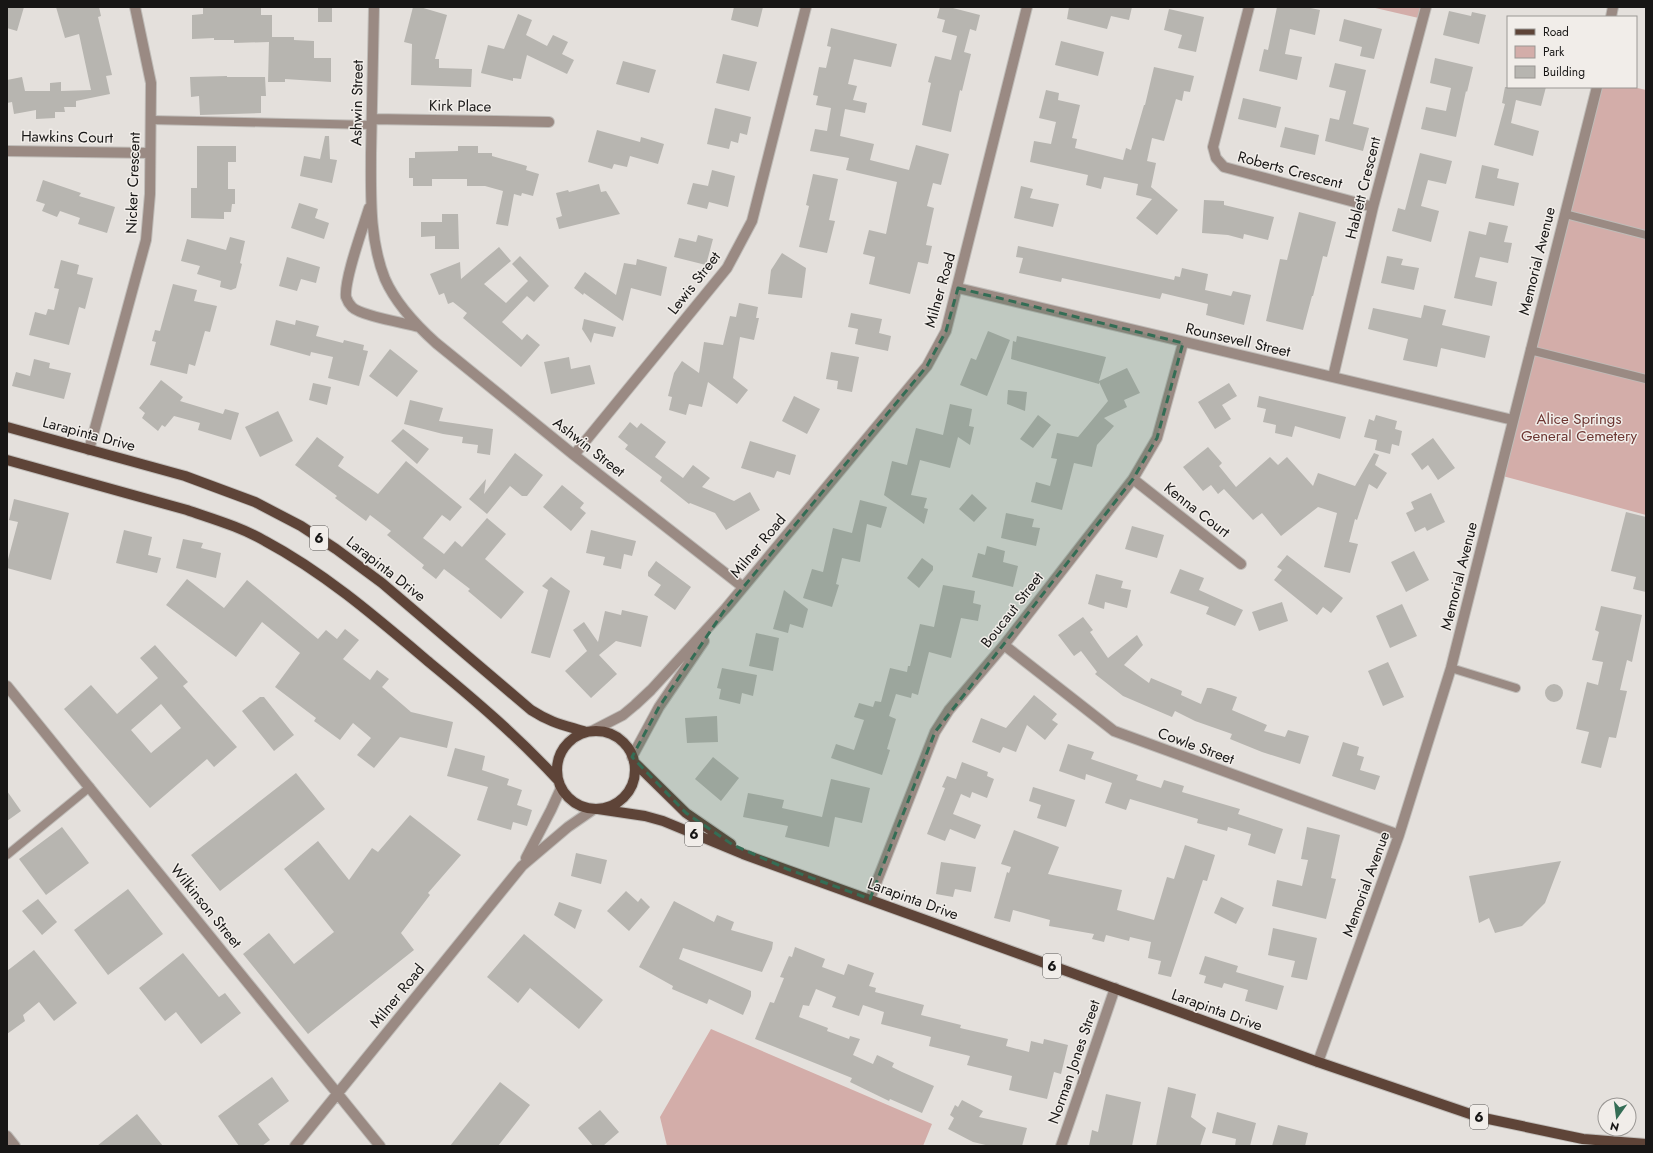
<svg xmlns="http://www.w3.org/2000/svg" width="1653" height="1153" viewBox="0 0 1653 1153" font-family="Jost,sans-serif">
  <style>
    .green { fill: #d3ada9 }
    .building { fill: #b7b5b0; fill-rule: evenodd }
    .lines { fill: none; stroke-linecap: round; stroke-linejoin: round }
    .service-casing { stroke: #bfbcb8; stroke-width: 10 }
    .minor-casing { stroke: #bfbcb8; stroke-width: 12 }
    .primary-casing { stroke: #bfbcb8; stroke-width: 12 }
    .service { stroke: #9a8a83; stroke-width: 8 }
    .minor { stroke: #9a8a83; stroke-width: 10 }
    .primary { stroke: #5e4438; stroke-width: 10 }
    .marked { fill: #346d55; fill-opacity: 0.2; stroke: #346d55; stroke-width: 3; stroke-dasharray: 8 5; stroke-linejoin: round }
    .labels { text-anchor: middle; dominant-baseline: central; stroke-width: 3; stroke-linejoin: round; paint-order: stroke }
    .shield { fill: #f1ede9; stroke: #585655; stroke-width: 1 }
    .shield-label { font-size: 14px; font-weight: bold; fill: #171615 }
    .street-label { font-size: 15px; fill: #171615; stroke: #f1ede9 }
    .park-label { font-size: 15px; fill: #6c3531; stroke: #f1ede9 }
  </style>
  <rect width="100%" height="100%" fill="#e4e0dc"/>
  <path class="green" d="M1371,7H1426L1423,19Z
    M1597,87H1633L1646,90V515L1499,475Z
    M711,1029L932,1124L923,1146H667L660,1117Z"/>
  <path class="building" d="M7,7H24L17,31L7,28Z
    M56,7H99L101,16L98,17L112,75L106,76L110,94L76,101V107H64L65,112H55V118L36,119V110L14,114L12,102L7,103V80L22,77L25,91H50V83L61,82V91L91,90L79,34L65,38Z
    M203,7H261V15H272V37H294V40L314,41V58H331V82L285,79V82H268L269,42L234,43V40H214V38L192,39V15L203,14Z
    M318,7H332V22H318Z
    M413,7H420L447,15L435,59H439V68L472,69L471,87L411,85L412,44L404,42Z
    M734,7H763L758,27L731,20Z
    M940,7H949L980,15L976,31L970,29L964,52L971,54L962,91L960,90L951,132L922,125L931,83L928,82L935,56L951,60L957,36L942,32L945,20L937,18Z
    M1069,7H1132L1129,20L1111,16L1107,29L1067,19Z
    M1277,7H1306L1320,10L1315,35L1290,29L1285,54L1302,57L1297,80L1259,71L1264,49L1268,50Z
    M1169,9L1204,17L1196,52L1178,48L1182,35L1164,30Z
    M1449,11L1471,16L1472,12L1486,15L1479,44L1443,35Z
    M518,14L532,20L526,35L547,46L553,35L568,42L562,54L574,60L567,74L527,55L521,79L513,78V81L481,73L488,45L504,49Z
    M1344,19L1382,29L1374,59L1360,56L1362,47L1339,41Z
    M831,28L897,44L891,67L854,59L848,84L857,86L853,100L867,103L865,113L845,109L840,136L874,144L870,160L909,170L916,145L949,154L941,185L933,183L927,206L934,208L926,245L932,246L928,264L918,262L910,294L869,284L875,257L863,254L869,230L886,234L897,182L846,170L849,158L810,151L815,129L827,131L831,108L816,105L818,96L813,95L819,67L826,68L831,47L827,46Z
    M1061,41L1104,52L1098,76L1055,65Z
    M723,54L757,62L749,91L716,83Z
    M1435,58L1473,67L1467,92L1466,91L1456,137L1421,129L1426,107L1446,111L1451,88L1430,83Z
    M623,61L656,70L649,93L616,84Z
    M1335,63L1366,70L1353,124L1369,128L1363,151L1325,141L1330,118L1339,120L1346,91L1329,87Z
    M1154,67L1194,76L1190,92L1184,91L1182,101L1176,99L1164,141L1152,138L1147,161L1156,163L1151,187L1178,210L1157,235L1136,218L1152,199L1136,195L1138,184L1104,177L1101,189L1086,185L1088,175L1030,162L1034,141L1051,144L1056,122L1039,118L1046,90L1059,93L1058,100L1080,105L1072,138L1077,139L1075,148L1123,160L1126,148L1131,150L1144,105H1145Z
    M227,76V77H265L266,96H261V113L200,115L199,96L191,97L190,77Z
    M1505,87H1546L1541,106L1516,100L1511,123L1539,131L1533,156L1494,145L1505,104L1502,103Z
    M1243,98L1281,107L1276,128L1238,119Z
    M715,108L751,117L747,135L740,133L738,143L731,141L729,149L707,144Z
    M1285,127L1319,135L1315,155L1280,147Z
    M597,130L640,142L641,137L664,144L658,164L630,156L627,167L614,164L612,169L588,162Z
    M325,136H329L330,159L337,160L332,183L300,176L304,156L320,159Z
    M197,146H236V162H228V189H235V204H232L231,212H224V219L191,218V188H197Z
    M458,146H478V153H492V156L527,166L526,170L539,174L533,196L522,193L521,196L514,194L508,226L496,224L503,191L485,186H467V179H432V186H413V178H409V158H415V152L458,151Z
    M1420,153L1452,161L1446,184L1428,180L1421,206L1439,211L1431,242L1392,231L1398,208L1405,210Z
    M1482,165L1499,169L1497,178L1519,183L1514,206L1475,198Z
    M712,170L735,176L728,207L709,202L707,209L687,204L693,183L708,186Z
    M813,174L838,179L829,220L835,221L827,253L799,247L809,206L806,205Z
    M43,180L81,193L79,196L115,207L107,233L78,224L80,218L60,211L57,217L42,211L45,204L36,201Z
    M599,184L601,192L606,191L620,214L559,229L556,218L562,216L556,193L568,190L569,192Z
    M1021,186L1033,189L1030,198L1059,204L1053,227L1014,218Z
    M1204,200L1224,201V205L1274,217L1268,240L1244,234L1243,239L1228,235L1202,233Z
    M299,203L318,209L315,218L329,223L324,239L291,228Z
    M1299,212L1336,222L1327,257L1323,256L1313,296H1312L1303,330L1266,321L1280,259L1287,260Z
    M442,214H458L459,249H435V236L421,237V222H442Z
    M1489,222L1508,226L1504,242L1512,243L1508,263L1480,257L1475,277L1497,282L1492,306L1454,298L1469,231L1486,235Z
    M698,235L713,239L706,265L674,257L679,238L696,242Z
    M230,237L245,241L240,263L242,264L236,288L231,290L220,287L221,281L197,274L200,266L181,261L187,239L226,250Z
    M1018,246L1174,280L1175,276L1180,277L1182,268L1208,274L1205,290L1231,296L1233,291L1251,295L1244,325L1206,315L1208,304L1162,293L1160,299L1062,278L1061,282L1019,273L1023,258L1016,257Z
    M499,247L511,261L484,284L506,303L528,281L512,264L520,256L549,286L534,302L527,296L502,322L522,340L527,334L540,345L521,367L463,318L467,313L453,302L448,304L444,293L439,295L430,274L460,262L461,279Z
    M782,253L806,268L802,298L768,294L771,270Z
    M1387,256L1403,259L1401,265L1419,268L1414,290L1381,283Z
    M287,257L320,267L316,283L301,279L297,291L279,286Z
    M637,259L667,267L661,296L631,288L623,321L584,293L583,295L574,288L585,272L616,295L624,263L636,265Z
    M61,260L79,265L77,274L93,278L85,309L79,307L69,345L29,335L35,312L46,315L48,309L54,310L59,289L54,288Z
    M173,284L197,290L194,301L217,306L210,332L205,331L195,366L189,364L187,374L150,365L156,342L152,341L155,330L160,331Z
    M739,303L758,307L756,318H759L754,340L740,337L733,378L748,390L737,404L708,382L702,407L689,404L686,415L669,410L672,397L668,396L674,373L682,361L699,373L704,342L723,345L730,316L736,317Z
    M1424,305L1446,310L1442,325L1490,336L1485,358L1441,348L1437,367L1403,360L1408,339L1368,329L1373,308L1421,318Z
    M851,313L882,319L879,333L891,336L888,351L855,344L858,329L848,327Z
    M584,319L616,327L613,337L594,333L591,343L582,329Z
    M276,320L295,325L296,320L319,326L316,336L343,343L344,340L364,345L363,350L368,351L359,386L328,378L333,357L311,352L310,356L270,345Z
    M988,331L1010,340L987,396L960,385L971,358L976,360Z
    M1017,336L1106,357L1099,381L1127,368L1140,393L1124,400L1127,407L1104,418L1114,426L1097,445L1092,467L1074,463L1062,510L1031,502L1036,482L1050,486L1057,459L1051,458L1057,433L1078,437L1108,401L1099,382V384L1011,359L1013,341L1016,342Z
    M390,349L418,371L397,397L369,376Z
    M831,352L859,357L852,392L837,389L838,381L826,379Z
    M569,357L571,369L590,365L595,384L551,394L544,362Z
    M34,359L50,363L49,368L71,373L64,399L12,386L16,372L30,376Z
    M161,380L183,397L180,401L223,414L225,409L239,413L231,440L198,430L200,423L174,416L165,427L162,425L158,431L142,418L145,413L139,408Z
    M313,383L331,387L327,405L309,400Z
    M1229,383L1237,396L1222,405L1231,419L1215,429L1198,402Z
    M1008,390L1027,392L1025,411L1007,404Z
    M794,396L820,409L807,434L782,421Z
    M1259,396L1346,417L1340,439L1295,426L1292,437L1275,433L1276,425L1263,422L1266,409L1257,407Z
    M410,400L443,408L439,421L493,429L490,455L477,453L478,445L462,443L463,437L443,434L404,424Z
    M950,404L972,409L969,426L974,427L970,445L958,437L950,468L920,460L911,495L927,498L924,508L928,509L924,524L884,495L892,461L907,465L916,428L943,435Z
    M278,411L293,441L260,457L245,427Z
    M1038,415L1051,425L1033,448L1020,439Z
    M1376,415L1397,421L1395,429L1402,431L1399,446L1392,444L1390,454L1375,450L1377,440L1364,437L1369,419L1374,421Z
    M630,422L637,428L641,423L666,442L655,457L683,478L693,465L710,478L702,487L734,501L750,492L760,510L726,530L715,513L690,503L689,504L660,481L662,477L625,449L628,445L618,437Z
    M403,429L429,449L417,464L391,441Z
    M317,437L344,457L338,466L378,494L406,461L462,507L450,521L442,515L423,538L444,554L455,541L462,547L487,518L506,534L485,559L524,592L501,619L468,591L470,589L444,569L436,579L422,568L424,565L387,535L391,531L370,515L366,521L335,498L337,496L295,465Z
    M1433,438L1455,468L1438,480L1428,465L1422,470L1411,454Z
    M750,441L796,455L790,475L777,471L774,478L741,468Z
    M1208,447L1222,463L1219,466L1236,487L1270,457L1278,465L1287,457L1313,486L1318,473L1355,486L1374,453L1379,455L1375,465L1387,473L1377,489L1369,484L1357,520L1355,519L1349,542L1358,544L1350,573L1324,567L1337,513L1318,507L1281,536L1262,513L1253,520L1224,489L1218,494L1211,485L1203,491L1183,467Z
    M515,453L543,475L527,496H522L510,486L487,514L469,499L486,479L484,494Z
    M562,485L584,503L580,508L586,513L571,531L543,507Z
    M1431,493L1445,522L1427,531L1425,527L1415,532L1406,513L1414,509L1411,502Z
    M972,494L987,508L974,522L959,509Z
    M14,499L69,513L51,580L7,568V563L18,522L9,520Z
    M860,500L887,507L881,528L867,524L860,562L842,558L836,584L839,585L832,607L803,598L812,569L823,572L833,528L852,533Z
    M1626,512L1646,517V592L1633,589L1636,577L1611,571Z
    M1006,513L1034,519L1032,527L1040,528L1036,546L1001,538Z
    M1132,526L1164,535L1157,558L1125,549Z
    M124,530L152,537L148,555L161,558L157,573L116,563Z
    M591,530L636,541L632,556L624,554L621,569L603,565L605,557L586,553Z
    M183,539L203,543L201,548L221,553L216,578L176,568Z
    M987,546L1005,551L1003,562L1018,566L1013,587L972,577L978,553L985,555Z
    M1414,551L1429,580L1406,592L1391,562Z
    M1287,555L1343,598L1331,613L1323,607L1317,615L1274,580L1282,570L1277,567Z
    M922,558L933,566V570L919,588L907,578Z
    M656,561L691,587L675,610L654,595L661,585L648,576V572Z
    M1180,569L1204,578L1199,590L1243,610L1235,626L1206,614L1209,607L1170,593Z
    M1096,574L1123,581L1121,588L1131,590L1127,608L1105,602L1104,609L1088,604Z
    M551,577L570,591L550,658L531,653L548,590L542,586Z
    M187,579L224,608L247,580L318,639L326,630L337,639L345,629L359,640L343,659L370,680L377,670L389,679L382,687L411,712L453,722L447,748L400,737L374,768L357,755L371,738L353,723L340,740L314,721L316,718L275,687L300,653L262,622L236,657L166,605Z
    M943,585L975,591L973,603L981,605L978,621L961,618L951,658L929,652L918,695L912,693L911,698L896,694L889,716L896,719L887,749L890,750L882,775L831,758L836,744L854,750L864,720L854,717L859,703L873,707L875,701L881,702L890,668L907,672L908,666H910L920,624L934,627Z
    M784,590L808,609L803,628L790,624L788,633L773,629Z
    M1282,602L1288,621L1259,631L1252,612Z
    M1402,604L1417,636L1390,648L1376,616Z
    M1601,606L1642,615L1632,662L1627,660L1620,690L1627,691L1616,738L1609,737L1601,768L1581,763L1589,732L1576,729L1587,682L1598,685L1603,662L1592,660L1599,632L1595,630Z
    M622,610L648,616L641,647L616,641L599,655L617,674L591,698L565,671L587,651L573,630L584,622L598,642L605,611L621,615Z
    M1083,617L1093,630L1090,632L1108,658L1137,635L1143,645L1124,665L1149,683L1151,678L1182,691L1181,695L1201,704L1207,688H1211L1237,697L1232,710L1267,725L1264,731L1285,737L1288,730L1309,736L1300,764L1262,752L1230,739L1232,734L1195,721L1175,711L1172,717L1123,696L1095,674L1097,672L1081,651L1074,656L1058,635Z
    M756,633L779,638L773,671L749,666Z
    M155,645L188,682L183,686L237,747L214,767L207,759L150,808L64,709L91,685L117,714L158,678L140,658ZM161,704L181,728L151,753L131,730Z
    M1388,662L1404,697L1383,706L1368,671Z
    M722,668L757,675L753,696L742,693L740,704L719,699L721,689L717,688Z
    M1545 693a9 9 0 1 1 18 0a9 9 0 1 1-18 0Z
    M1034,695L1057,714L1052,720L1058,724L1045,740L1027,725L1016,752L1003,747L1000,753L972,742L981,718L1006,728Z
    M260,697H264L294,735L274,751L242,711Z
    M717,716L718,742L687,743L685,718Z
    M1343,742L1359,747L1357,755L1364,757L1360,770L1380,776L1375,790L1332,776Z
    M1068,744L1094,752L1091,759L1138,775L1136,780L1161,788L1164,780L1184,786L1182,792L1240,809L1238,814L1283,829L1275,854L1248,845L1251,834L1228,827L1227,831L1197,823L1198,819L1130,799L1126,810L1105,803L1112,783L1086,774L1085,780L1059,771Z
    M455,748L485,756L482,770L509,779L507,785L522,790L517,805L532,810L527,826L513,822L511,830L477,820L488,787L447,776Z
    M713,757L739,778L721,801L695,779Z
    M962,762L988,772L987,776L994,779L987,798L972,792L970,798L961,794L953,814L981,825L975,839L950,829L945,841L927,834L945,788L942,787L947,776L956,779Z
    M296,773L325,809L220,891L191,855Z
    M831,779L870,788L862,823L835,817L829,847L785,837L788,826L743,817L748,793L784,800L782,808L822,817Z
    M1033,787L1075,800L1066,827L1037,818L1041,805L1029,801Z
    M7,791L21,811L7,821Z
    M410,815L461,855L428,893L430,895L401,933L414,950L308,1034L243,954L269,933L294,964L334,932L284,869L318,841L349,880L372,848L378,852Z
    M62,827L89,863L46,895L19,859Z
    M1307,827L1340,835L1331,878L1336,879L1326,919L1272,906L1277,880L1302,886L1308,860L1301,859Z
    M1014,830L1059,847L1048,874L1122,890L1117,910L1154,920L1167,877L1174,879L1185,845L1215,855L1207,881L1203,880L1171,977L1158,974L1161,961L1148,958L1151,942L1130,937L1129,941L1106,935L1104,942L1092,939L1094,934L1049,926L1050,920L1013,910L1010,922L994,918L1007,872L1009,873L1011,867L1001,864Z
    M576,853L607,860L601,884L571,876Z
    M1561,861L1545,903L1522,926L1495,933L1489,918L1479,923L1469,876Z
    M941,862L976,867L971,892L955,889L953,897L936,894Z
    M128,889L163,934L108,975L74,930Z
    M626,891L638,902L641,898L650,907L629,931L607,911Z
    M1221,897L1244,908L1236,924L1214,913Z
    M38,899L57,922L42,935L22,911Z
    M674,901L714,922L717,915L734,922L731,930L773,942L772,949L762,972L683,948L679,959L751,991V996L743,1015L709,999L707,1004L672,989L673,986L639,967Z
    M559,902L582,910L575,929L554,915Z
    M1273,928L1317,938L1307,980L1291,977L1295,961L1268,955Z
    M524,934L603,1000L579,1029L530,988L518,1003L487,977Z
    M795,947L825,959L822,967L844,975L848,964L874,973L869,986L876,988L875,992L924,1005L921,1015L961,1025L960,1028L1008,1039L1006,1046L1029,1052L1031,1041L1043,1044L1044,1039L1068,1045L1061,1074L1054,1072L1047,1099L1009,1090L1012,1076L967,1065L970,1056L929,1046L931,1037L881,1024L884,1012L863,1005L859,1016L832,1007L836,997L816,989L809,1006L803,1005L799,1017L828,1028L827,1031L849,1039L850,1036L860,1039L853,1055L873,1064L877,1055L894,1063L892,1067L902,1072L934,1086L922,1113L890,1099L889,1101L850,1082L852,1078L755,1039L770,1002L774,1003L784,978L780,977L789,956L792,957Z
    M34,950L77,1003L54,1021L39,1002L23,1015L25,1021L7,1034V971Z
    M183,953L219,997L225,993L241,1013L201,1044L176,1012L165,1021L139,988Z
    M1205,956L1238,966L1236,972L1284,986L1277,1010L1245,1001L1248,990L1224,983L1222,988L1204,983L1206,976L1199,974Z
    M272,1077L289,1101L258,1124L270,1140L262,1146H239L218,1116Z
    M500,1082L530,1105L498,1146H450Z
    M1168,1087L1196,1094L1191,1117L1206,1128L1200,1146H1156Z
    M1106,1094L1141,1102L1132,1146H1089L1092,1130L1098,1132Z
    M962,1100L983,1111L979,1117L1027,1128L1022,1146H990L973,1142L948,1129L954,1118L950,1115L955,1105L958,1107Z
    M600,1110L619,1132L603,1146H593L578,1128Z
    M1217,1112L1256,1123L1250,1146H1235L1236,1139L1212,1133Z
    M137,1114L163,1146H97Z
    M1278,1125L1308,1133L1305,1146H1272Z"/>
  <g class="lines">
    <g class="service-casing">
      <path id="service" d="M151,120L372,125
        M1565,214L1646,235
        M1530,350L1646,379
        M1451,668L1516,688
        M7,855L90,787"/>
    </g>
    <g class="minor-casing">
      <path id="minor" d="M374,7C373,56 372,104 371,153C371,195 369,239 385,279C396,304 416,325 436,343L574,455L743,587
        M1249,7L1213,147L1216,158L1224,167L1373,207
        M1611,17L1613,7
        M372,119L549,122
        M7,151L150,153
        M369,208C363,228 344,279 346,297C347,300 349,304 352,307C361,316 405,323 419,327
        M958,288L1513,420
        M1333,377L1373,207L1426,7
        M89,450L146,240L150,194L151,83L135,7
        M574,455L727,268L752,221L806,7
        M1133,479L1241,564
        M1004,645L1114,731L1399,835
        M7,686L380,1146
        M592,731L623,715L635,705L651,690L726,608L927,366L946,331L1027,7
        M632,757L659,707L704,641
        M526,858L551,810L561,788
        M870,899L935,732L949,710L1004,645L1133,479L1157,438L1183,343
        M1318,1062L1399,835L1451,668L1597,87
        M7,1136L15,1146
        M295,1146L522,866L568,827L594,809
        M1061,1146L1115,988"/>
    </g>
    <g class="primary-casing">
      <path id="primary" d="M7,427L185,476L255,502L301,526L336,549L382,583L531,710C551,723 564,725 586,732
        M7,460L187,510C213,519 241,527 265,541C325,573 378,619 430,663C475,700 517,736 557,779
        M557 770a39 39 0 1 1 78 0a39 39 0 1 1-78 0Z
        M634,762L686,813L731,844
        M598,809L645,816L663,821L743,854L1318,1062L1479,1117L1583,1139L1646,1144"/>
    </g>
    <use href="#service" class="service"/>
    <use href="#minor" class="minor"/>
    <use href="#primary" class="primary"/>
  </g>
  <path class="marked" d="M958,288L1183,343L1157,438L1133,479L935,732L870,899L787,869L733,845L686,813L632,757L659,707L726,608L927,366L946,331Z"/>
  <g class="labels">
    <g class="shield">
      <rect x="310" y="526" width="18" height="24" rx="3"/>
      <rect x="685" y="822" width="18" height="24" rx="3"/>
      <rect x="1043" y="954" width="18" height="24" rx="3"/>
      <rect x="1470" y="1105" width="18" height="24" rx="3"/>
    </g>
    <g class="shield-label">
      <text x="319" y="538">6</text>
      <text x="694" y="834">6</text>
      <text x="1052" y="966">6</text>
      <text x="1479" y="1117">6</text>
    </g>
    <g class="street-label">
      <text transform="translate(357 103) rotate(-89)">Ashwin Street</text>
      <text transform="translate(460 106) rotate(1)">Kirk Place</text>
      <text transform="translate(67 137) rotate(1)">Hawkins Court</text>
      <text transform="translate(1290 170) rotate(15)">Roberts Crescent</text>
      <text transform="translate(133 183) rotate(-88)">Nicker Crescent</text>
      <text transform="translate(1363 188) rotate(-76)">Hablett Crescent</text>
      <text transform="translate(1537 261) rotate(-76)">Memorial Avenue</text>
      <text transform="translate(694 283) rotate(-52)">Lewis Street</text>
      <text transform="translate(940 290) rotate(-74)">Milner Road</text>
      <text transform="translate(1238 340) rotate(13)">Rounsevell Street</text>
      <text transform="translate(89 434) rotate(15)">Larapinta Drive</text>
      <text transform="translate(589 447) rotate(38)">Ashwin Street</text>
      <text transform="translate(1197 510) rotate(38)">Kenna Court</text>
      <text transform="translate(758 546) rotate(-50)">Milner Road</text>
      <text transform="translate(386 569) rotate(38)">Larapinta Drive</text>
      <text transform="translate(1459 576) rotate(-76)">Memorial Avenue</text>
      <text transform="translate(1012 610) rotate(-52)">Boucaut Street</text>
      <text transform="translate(1196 746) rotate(20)">Cowle Street</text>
      <text transform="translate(1366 884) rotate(-70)">Memorial Avenue</text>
      <text transform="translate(913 899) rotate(20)">Larapinta Drive</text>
      <text transform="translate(206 906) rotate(51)">Wilkinson Street</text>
      <text transform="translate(397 996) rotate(-51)">Milner Road</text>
      <text transform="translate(1217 1010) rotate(20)">Larapinta Drive</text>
      <text transform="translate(1074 1062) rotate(-71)">Norman Jones Street</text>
    </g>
    <g class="park-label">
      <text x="1579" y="419">Alice Springs<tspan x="1579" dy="17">General Cemetery</tspan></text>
    </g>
  </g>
  <rect width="1653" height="1153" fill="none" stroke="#171615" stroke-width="16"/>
  <rect x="1507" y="16" width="130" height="72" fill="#f1ede9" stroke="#9a9794"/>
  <rect x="1515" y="29" width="20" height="6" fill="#5e4438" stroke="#9a9794"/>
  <text x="1543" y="36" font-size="12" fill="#171615">Road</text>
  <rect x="1515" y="46" width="20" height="12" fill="#d3ada9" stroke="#9a9794"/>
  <text x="1543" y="56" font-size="12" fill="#171615">Park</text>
  <rect x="1515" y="66" width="20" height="12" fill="#b7b5b0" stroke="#9a9794"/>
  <text x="1543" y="76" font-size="12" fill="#171615">Building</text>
  <g transform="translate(1617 1117) rotate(194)"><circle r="19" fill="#f1ede9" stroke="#9a9794"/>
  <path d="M0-3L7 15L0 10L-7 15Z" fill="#346d55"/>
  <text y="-6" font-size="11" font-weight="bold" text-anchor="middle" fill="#171615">N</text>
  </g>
</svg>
